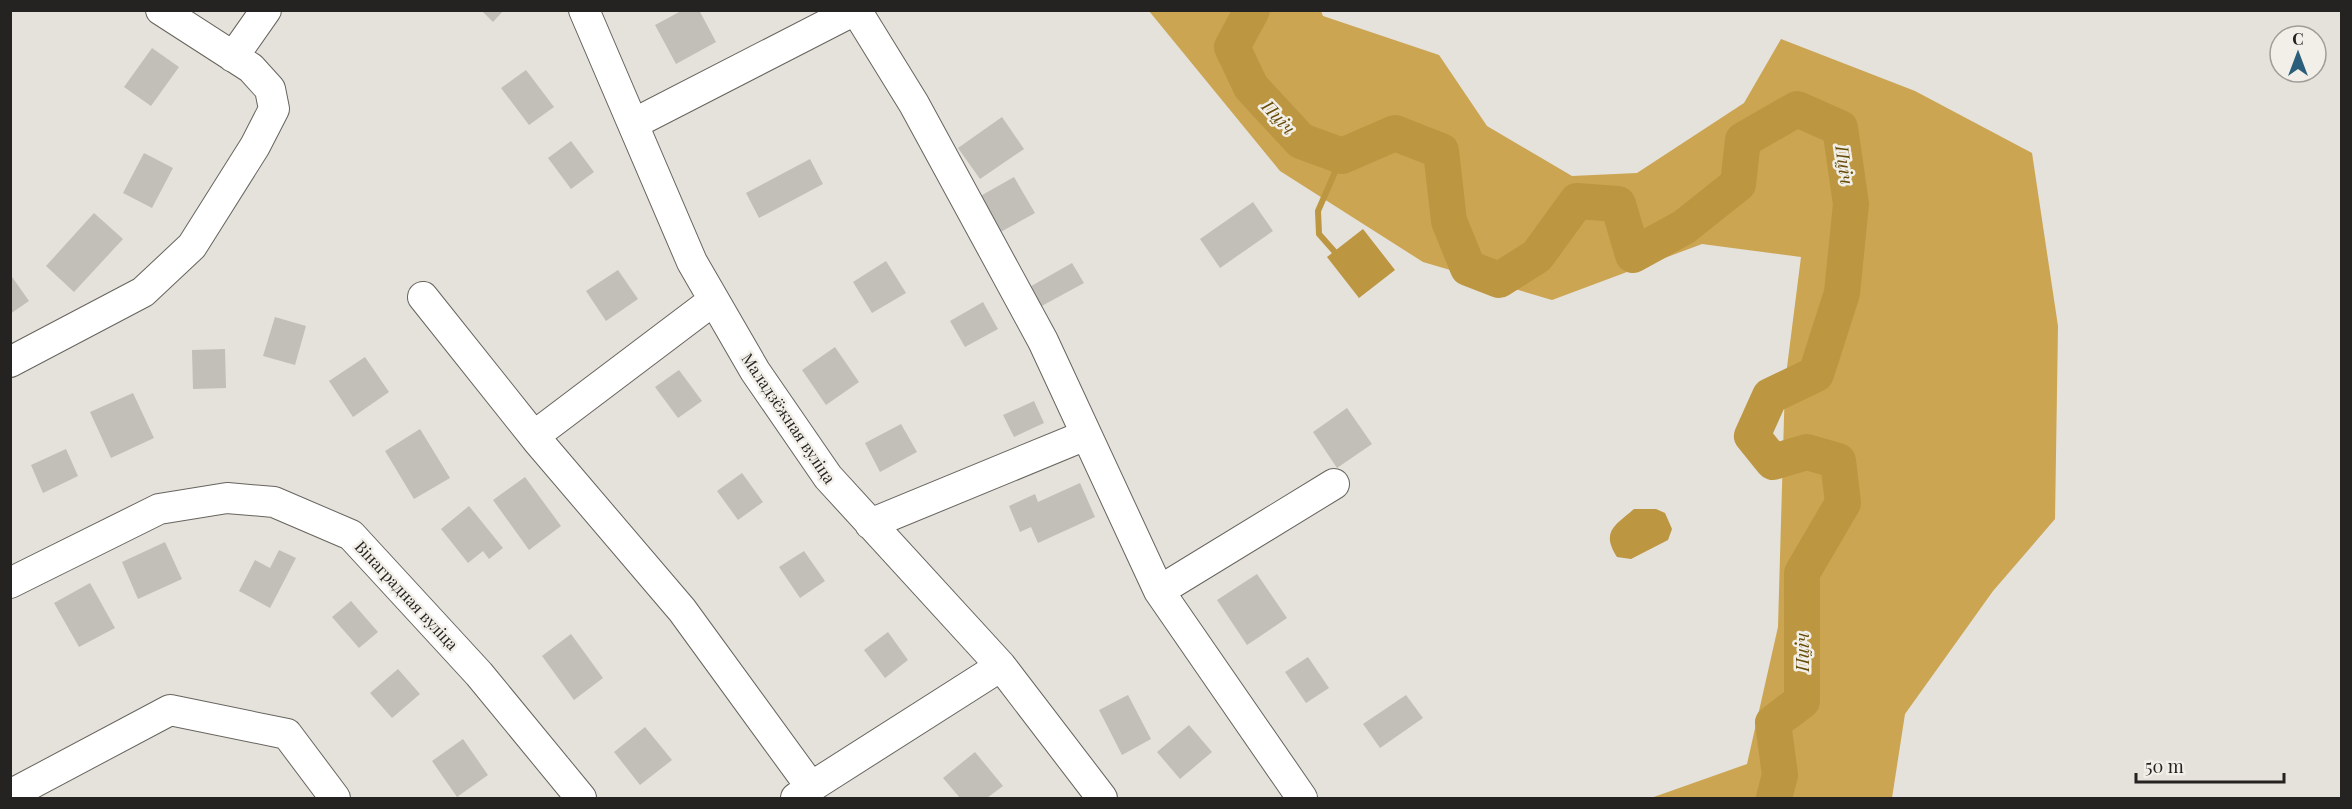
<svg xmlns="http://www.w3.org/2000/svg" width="2352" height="809" viewBox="0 0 2352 809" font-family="'Playfair Display',serif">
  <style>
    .forest { fill: #cba551 }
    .water { fill: #bc9641 }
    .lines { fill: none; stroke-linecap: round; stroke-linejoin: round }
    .stream { stroke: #bc9641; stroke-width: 6 }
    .river { stroke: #bc9641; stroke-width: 36 }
    .building { fill: #c2bfb8 }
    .minor-casing { stroke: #67645e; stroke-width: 32 }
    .minor { stroke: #fff; stroke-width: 30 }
    .labels { text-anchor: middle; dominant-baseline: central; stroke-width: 5; stroke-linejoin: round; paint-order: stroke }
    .street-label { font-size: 16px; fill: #252321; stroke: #f2efe8 }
    .water-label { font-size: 18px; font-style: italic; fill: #674d0a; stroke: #f2efe8 }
  </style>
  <rect width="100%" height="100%" fill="#e5e1db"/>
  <path class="forest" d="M1149,11H1321L1323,16L1439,55L1487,126L1572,176L1637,173L1744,103L1781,39L1915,91L2032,153L2058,326L2055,519L1993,591L1905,714L1892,798H1651L1747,764L1778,627L1785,383L1801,257L1702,244L1552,300L1423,262L1280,171Z"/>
  <path class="water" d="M1363,229L1395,270L1359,298L1327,257Z
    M1634,509H1656L1665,513L1672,529L1668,540L1631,559L1617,557C1601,532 1614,526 1634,509Z"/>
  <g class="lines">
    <path class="stream" d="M1334,251L1319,234L1318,211L1342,156"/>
    <path class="river" d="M1252,10L1232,47L1251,87L1301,141L1342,156L1395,133L1441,151L1449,221L1468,268L1499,280L1537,256L1577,201L1618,204L1633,255L1684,227L1738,184L1743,140L1797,109L1840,128L1851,204L1842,293L1816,374L1770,396L1752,436L1773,462L1807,452L1838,461L1843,503L1802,573V701L1773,723L1780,775L1774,798"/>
  </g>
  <path class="building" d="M481,10H504L493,22Z
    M683,10H699L716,42L676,64L655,25Z
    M152,48L179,67L151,106L124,87Z
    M526,70L554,107L529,125L501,88Z
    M1002,117L1024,149L980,179L958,148Z
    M571,141L594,172L571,189L548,158Z
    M144,153L173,168L152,208L123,193Z
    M810,159L823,184L759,218L746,193Z
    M1014,177L1035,213L997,234L977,198Z
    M1253,202L1273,231L1220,268L1200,239Z
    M94,213L123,239L74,292L46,266Z
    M886,261L906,293L872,313L853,282Z
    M1072,263L1084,283L1038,308L1026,289Z
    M618,270L638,299L606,321L586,291Z
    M10,274L29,301L10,314Z
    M983,302L998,329L965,347L950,321Z
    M275,317L306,326L295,365L263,356Z
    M835,347L859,382L826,405L802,370Z
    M225,349L226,388L193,389L192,350Z
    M365,357L389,392L353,417L329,381Z
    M679,370L702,401L678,418L655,387Z
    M133,393L154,438L111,458L90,412Z
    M1034,401L1044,423L1014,437L1003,415Z
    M1347,408L1372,444L1337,468L1313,432Z
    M901,424L917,452L880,472L865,443Z
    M420,429L450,478L414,499L385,451Z
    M66,449L78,476L43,493L31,465Z
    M742,473L763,502L738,520L717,491Z
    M525,477L561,526L529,550L493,500Z
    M1080,483L1095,517L1038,543L1031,527L1020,532L1009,506L1035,494L1038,502Z
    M469,506L503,548L489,559L483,551L468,563L441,529Z
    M165,542L182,579L138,599L122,562Z
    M279,550L296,558L270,608L239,591L255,560L270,568Z
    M804,551L825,581L800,598L779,567Z
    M1257,574L1287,618L1247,645L1217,600Z
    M90,583L115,628L79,647L54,603Z
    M351,601L378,632L359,648L332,617Z
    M888,632L908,660L885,678L864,650Z
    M571,634L603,678L574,700L542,656Z
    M1308,657L1329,688L1306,703L1285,672Z
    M398,669L420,694L392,718L370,693Z
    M1128,695L1151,739L1122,755L1099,710Z
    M1406,695L1423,718L1380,748L1363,724Z
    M1189,725L1212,752L1180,779L1157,752Z
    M645,727L672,760L640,785L614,752Z
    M463,739L488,775L457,797L432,761Z
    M975,752L1003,786L987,798H960L943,778Z"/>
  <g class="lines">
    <g class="minor-casing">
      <path id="minor" d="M584,10L692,262L755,371L828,477L1001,666L1102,798
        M856,10L914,104L1043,341L1159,591L1302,798
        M233,57L266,10
        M633,124L855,10
        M423,297L537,440L682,610L811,787
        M10,362L143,292L192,246L255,146L274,109L270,89L251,68L161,10
        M534,436L714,300
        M870,524L1086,435
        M10,583L159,509L227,498L274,502L351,535L479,674L581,798
        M1159,591L1334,484
        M10,795L170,710L287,734L335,798
        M796,798L811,787L1001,666"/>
    </g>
    <use href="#minor" class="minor"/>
  </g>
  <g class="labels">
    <g class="street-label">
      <text transform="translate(789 418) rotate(56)">Маладзёжная вуліца</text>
      <text transform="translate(407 595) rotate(47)">Вінаградная вуліца</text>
    </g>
    <g class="water-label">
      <text transform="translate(1279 117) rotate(47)">Пціч</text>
      <text transform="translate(1845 165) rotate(82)">Пціч</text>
      <text transform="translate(1802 652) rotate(-90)">Пціч</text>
    </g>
  </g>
  <rect width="2352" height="809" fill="none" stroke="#252321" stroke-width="24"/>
  <g transform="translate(2298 54)"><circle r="28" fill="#f2efe8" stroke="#a09d98" stroke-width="1.5"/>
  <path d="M0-4.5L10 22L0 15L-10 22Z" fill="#2a5e7a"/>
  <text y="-9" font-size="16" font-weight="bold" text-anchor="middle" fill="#252321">С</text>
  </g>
  <path d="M2136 773v9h148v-9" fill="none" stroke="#252321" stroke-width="3"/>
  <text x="2145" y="773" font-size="18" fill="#252321" stroke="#f2efe8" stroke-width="4.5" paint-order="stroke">50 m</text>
</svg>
